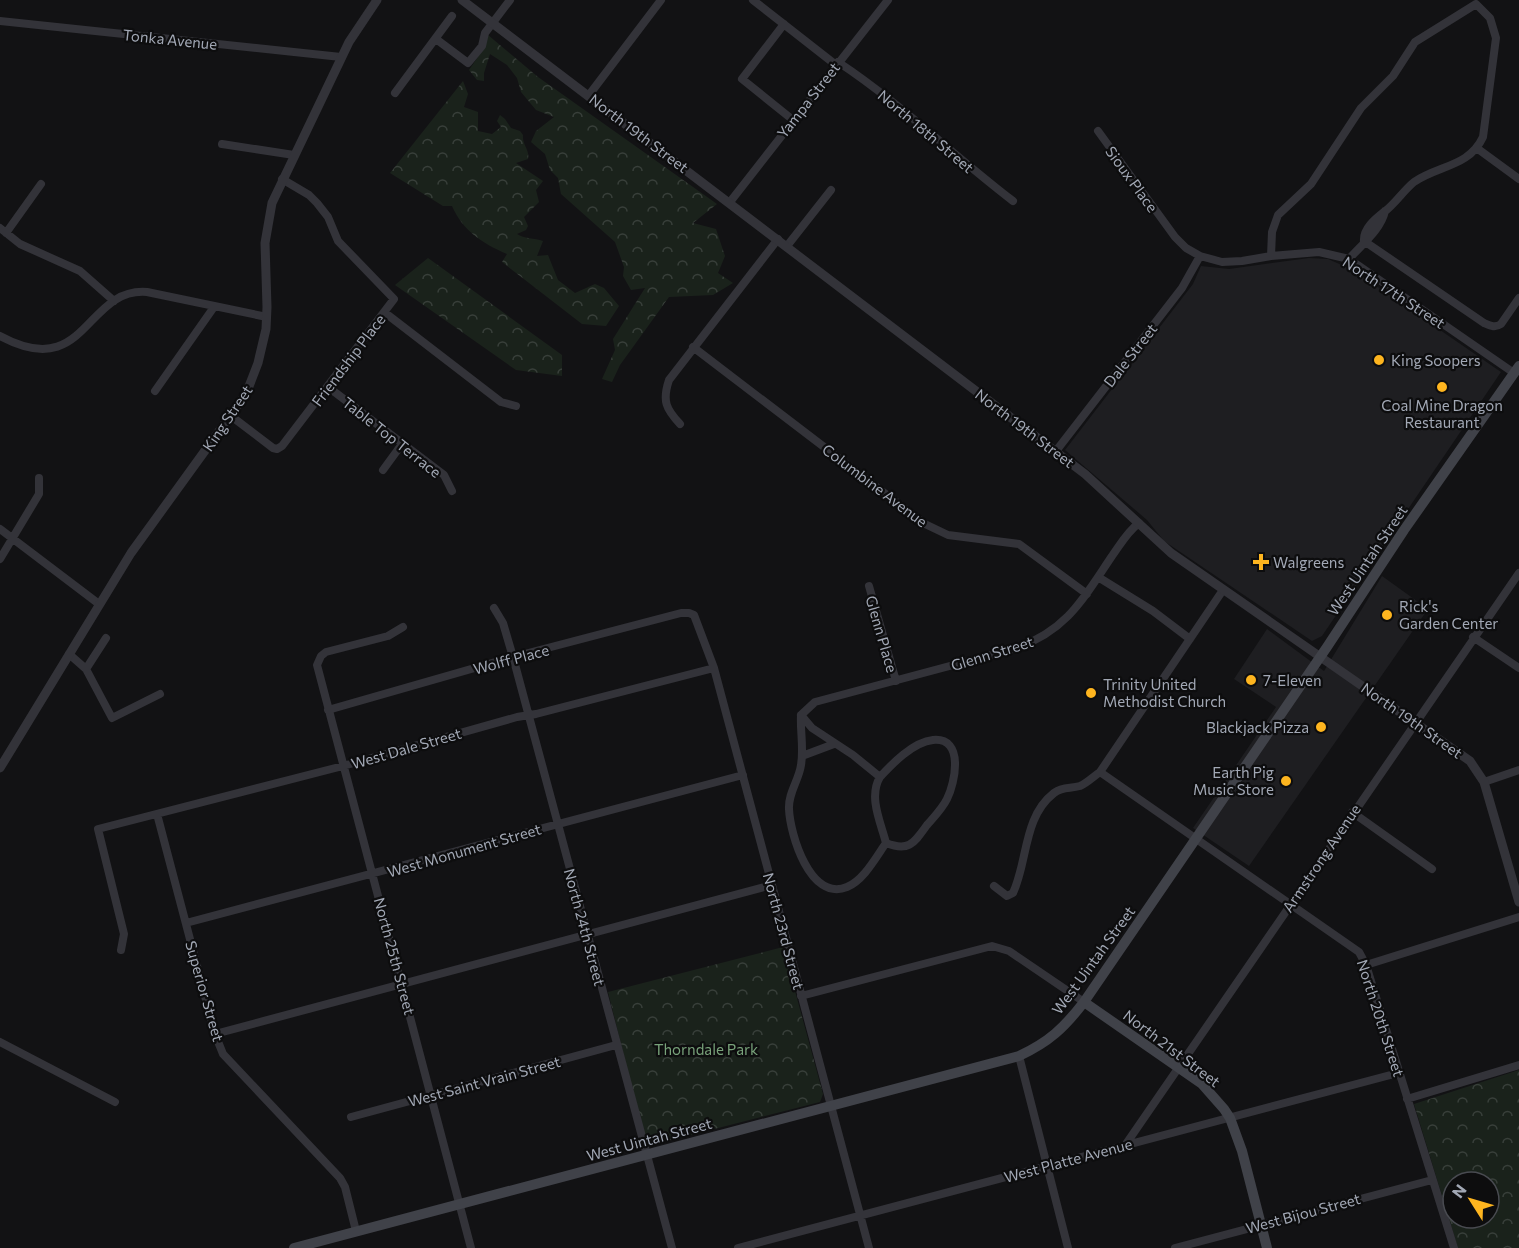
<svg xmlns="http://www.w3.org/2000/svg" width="1519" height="1248" viewBox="0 0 1519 1248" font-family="Commissioner,sans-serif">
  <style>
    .built { fill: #1e1e21 }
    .forest { fill: url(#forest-crowns); fill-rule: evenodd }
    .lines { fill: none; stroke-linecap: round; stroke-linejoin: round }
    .minor { stroke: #333339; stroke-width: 8 }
    .tertiary { stroke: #333339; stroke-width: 9 }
    .secondary { stroke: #404249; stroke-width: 10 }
    .poi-dot { fill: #feb51f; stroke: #0d0d0e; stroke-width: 2 }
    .labels { text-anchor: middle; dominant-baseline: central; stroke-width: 4.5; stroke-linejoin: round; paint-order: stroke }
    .street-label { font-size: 15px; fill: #a2a8b5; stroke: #0d0d0e }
    .poi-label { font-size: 15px; fill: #a2a8b5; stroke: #0d0d0e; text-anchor: start }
    .park-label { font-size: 15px; fill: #78a27a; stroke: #0d0d0e }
  </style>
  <defs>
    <pattern id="forest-crowns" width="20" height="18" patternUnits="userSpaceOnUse" patternTransform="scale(1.5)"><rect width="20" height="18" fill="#1a221b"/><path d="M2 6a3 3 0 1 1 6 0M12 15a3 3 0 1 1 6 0" fill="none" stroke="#383f3a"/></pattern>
  </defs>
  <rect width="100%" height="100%" fill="#121214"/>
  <path class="built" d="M1309,258L1328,259L1353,270L1501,372L1322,636L1312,641L1164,541L1147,520L1065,450L1193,284L1201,266L1229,269Z
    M1382,576L1428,609L1249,866L1193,828L1276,707L1234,679L1267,629L1324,671Z"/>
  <path class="forest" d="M488,35L538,77L717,204L693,223L716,229L725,256L718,273L733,283L713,295L669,297L620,365L612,382L602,379L615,350L613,339L645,288L631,290L623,276L624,267L615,242L561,194L558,178L550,170L545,154L531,142L536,131L554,117L536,110L521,92L517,78L507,65L490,54L484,73V81L477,80L469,70L484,48Z
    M463,81L468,94L464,107L478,112V131L492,134L501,127L497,121L500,115L505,119L511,128L520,131L523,135C522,145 530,150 528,159L516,163L543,181L536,190L539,202L524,217L528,226L526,230L517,234C524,239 534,238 543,241L537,256L548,255L558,280L575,293L595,284L604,288L619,306L606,326L582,324L502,262L507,254C482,243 463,231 452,206H443L390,173Z
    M428,258L562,355V376L516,370L395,285Z
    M783,947L823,1094L820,1102L648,1146L646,1143L608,992Z
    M1519,1070V1248H1458L1414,1104ZM1453,1182H1489V1218H1453Z"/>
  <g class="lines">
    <path class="minor" d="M753,0L836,65
      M0,21L341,57
      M784,24L742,79L793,120
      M436,39L468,63L482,46L485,33L510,0
      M838,62C900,103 954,156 1013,201
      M395,93L452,16
      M589,95L661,0
      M1098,131L1175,237L1186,248L1200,256L1222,262L1242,261L1271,256L1319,252L1349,259L1514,373
      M222,144L294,155
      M1478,149L1519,179
      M730,202L888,0
      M0,228L20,244L80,271L114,301
      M6,233L41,184
      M1364,241L1484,323C1491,326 1495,328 1501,324L1519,298
      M787,246L831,190
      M1271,256L1272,232L1278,215L1311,184L1361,108L1393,76L1415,42L1476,4L1490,18L1496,38L1483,137C1469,167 1439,165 1414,182C1403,191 1395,204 1384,212C1375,219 1363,229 1364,241
      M1349,259C1361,245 1381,230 1385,211
      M384,312L501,402L516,406
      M0,336C87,383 85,287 147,292L267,317
      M693,347L925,524L948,535L1019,544L1087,594
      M328,387L444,475L452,491
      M155,391L214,307
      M231,416L273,448L277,449L282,446L394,299L338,241L328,217L317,203L309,195L282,179
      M680,424C666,409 662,401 669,380L778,239
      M1056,451L1182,288L1200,256
      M383,470L402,444
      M0,529L99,604
      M0,559L39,494V478
      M1098,577L1153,611L1190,639
      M869,586L896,681
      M494,608L503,623L513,657L672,1248
      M403,627L388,636L326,652L321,656L317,665L471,1248
      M1473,637L1519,668
      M69,654L86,669L112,718L160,694
      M86,669L106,638
      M328,710L513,657L681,613H689L694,615L714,668L869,1248
      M801,715L812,728L853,755L880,777C868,797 881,823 886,843C876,857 864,880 847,887C810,902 790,834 789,809C788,793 799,780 801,765C804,748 800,731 801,715Z
      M801,715L815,702L1017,648C1068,629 1083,599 1112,556C1120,545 1127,532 1139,523
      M802,756L834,744
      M1100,772L1359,952L1366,965L1454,1248
      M880,777C892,764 913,742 933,740C965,737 955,783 947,799C942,809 934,817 927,825C914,843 909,852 886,843
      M1484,782L1519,770
      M1352,812L1432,869
      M157,814L215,1034L223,1054L340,1178L345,1187L356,1231
      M994,886L1007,896L1013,893C1028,861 1023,817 1054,793C1063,786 1070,789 1080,786C1087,783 1094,776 1100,772L1223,590
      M186,923L743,775
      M121,950L124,934L98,829L343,766L517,717L536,714L714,668
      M1366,965L1519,917
      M801,996L992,946L1009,951L1084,1002
      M215,1034L772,885
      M0,1042L115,1102
      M1019,1056L1068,1248
      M1407,1099L1519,1065
      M351,1117L616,1045
      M1126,1144L1519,573
      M738,1248L1398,1073
      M1175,1248L1432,1180"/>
    <path class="tertiary" d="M462,0L1085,474L1171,553L1470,761L1484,782L1519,902
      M0,768L131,553L246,394L258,363L266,329L267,307L265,243L272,203L349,42L377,0"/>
    <path class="secondary" d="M1084,1002L1202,1084L1224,1109L1230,1118L1242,1151L1267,1248
      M294,1248L1019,1056C1049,1042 1064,1028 1084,1002L1327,647L1404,530L1519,366"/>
  </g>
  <g class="poi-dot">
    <circle cx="1379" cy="360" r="6"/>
    <circle cx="1442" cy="387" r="6"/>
    <path d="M1258 553h6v6h6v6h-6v6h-6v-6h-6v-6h6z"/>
    <circle cx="1387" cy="615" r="6"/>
    <circle cx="1251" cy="680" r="6"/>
    <circle cx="1091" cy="693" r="6"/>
    <circle cx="1321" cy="727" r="6"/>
    <circle cx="1286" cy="781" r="6"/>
  </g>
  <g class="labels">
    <g class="street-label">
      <text transform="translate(170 39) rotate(6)">Tonka Avenue</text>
      <text transform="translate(808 100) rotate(-52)">Yampa Street</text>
      <text transform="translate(926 131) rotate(40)">North 18th Street</text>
      <text transform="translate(639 133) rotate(37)">North 19th Street</text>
      <text transform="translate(1132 179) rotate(54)">Sioux Place</text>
      <text transform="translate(1394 292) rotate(33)">North 17th Street</text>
      <text transform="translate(1130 355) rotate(-52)">Dale Street</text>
      <text transform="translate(348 360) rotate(-53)">Friendship Place</text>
      <text transform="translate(227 418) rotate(-56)">King Street</text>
      <text transform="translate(1025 428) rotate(37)">North 19th Street</text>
      <text transform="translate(392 437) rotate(38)">Table Top Terrace</text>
      <text transform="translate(875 485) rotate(37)">Columbine Avenue</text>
      <text transform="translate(1367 560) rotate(-56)">West Uintah Street</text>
      <text transform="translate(882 634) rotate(74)">Glenn Place</text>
      <text transform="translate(992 653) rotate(-17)">Glenn Street</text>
      <text transform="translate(511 659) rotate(-15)">Wolff Place</text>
      <text transform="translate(1412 720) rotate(35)">North 19th Street</text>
      <text transform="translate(406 748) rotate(-16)">West Dale Street</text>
      <text transform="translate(464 850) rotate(-16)">West Monument Street</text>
      <text transform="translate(1321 858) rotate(-56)">Armstrong Avenue</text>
      <text transform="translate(585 927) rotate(75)">North 24th Street</text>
      <text transform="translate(784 931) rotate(75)">North 23rd Street</text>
      <text transform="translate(395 956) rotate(75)">North 25th Street</text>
      <text transform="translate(1093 960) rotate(-54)">West Uintah Street</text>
      <text transform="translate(205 991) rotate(74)">Superior Street</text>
      <text transform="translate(1381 1018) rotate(72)">North 20th Street</text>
      <text transform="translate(1172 1048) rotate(37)">North 21st Street</text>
      <text transform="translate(484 1081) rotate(-15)">West Saint Vrain Street</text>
      <text transform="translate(649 1139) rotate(-15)">West Uintah Street</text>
      <text transform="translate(1068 1160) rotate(-15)">West Platte Avenue</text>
      <text transform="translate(1303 1213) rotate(-15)">West Bijou Street</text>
    </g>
    <g class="poi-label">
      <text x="1391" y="360">King Soopers</text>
      <text x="1442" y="405" text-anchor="middle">Coal Mine Dragon<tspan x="1442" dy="17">Restaurant</tspan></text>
      <text x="1273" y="562">Walgreens</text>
      <text x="1399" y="606">Rick's<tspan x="1399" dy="17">Garden Center</tspan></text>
      <text x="1263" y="680">7-Eleven</text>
      <text x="1103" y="684">Trinity United<tspan x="1103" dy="17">Methodist Church</tspan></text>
      <text x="1309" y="727" text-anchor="end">Blackjack Pizza</text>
      <text x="1274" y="772" text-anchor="end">Earth Pig<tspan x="1274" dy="17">Music Store</tspan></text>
    </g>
    <g class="park-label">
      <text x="706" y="1049">Thorndale Park</text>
    </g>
  </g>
  <g transform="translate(1471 1200) rotate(307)"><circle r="28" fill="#0d0d0e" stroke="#494b51" stroke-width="1.5"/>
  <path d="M0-4.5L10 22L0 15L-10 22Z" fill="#feb51f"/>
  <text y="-9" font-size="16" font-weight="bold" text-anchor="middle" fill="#a2a8b5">N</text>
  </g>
</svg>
